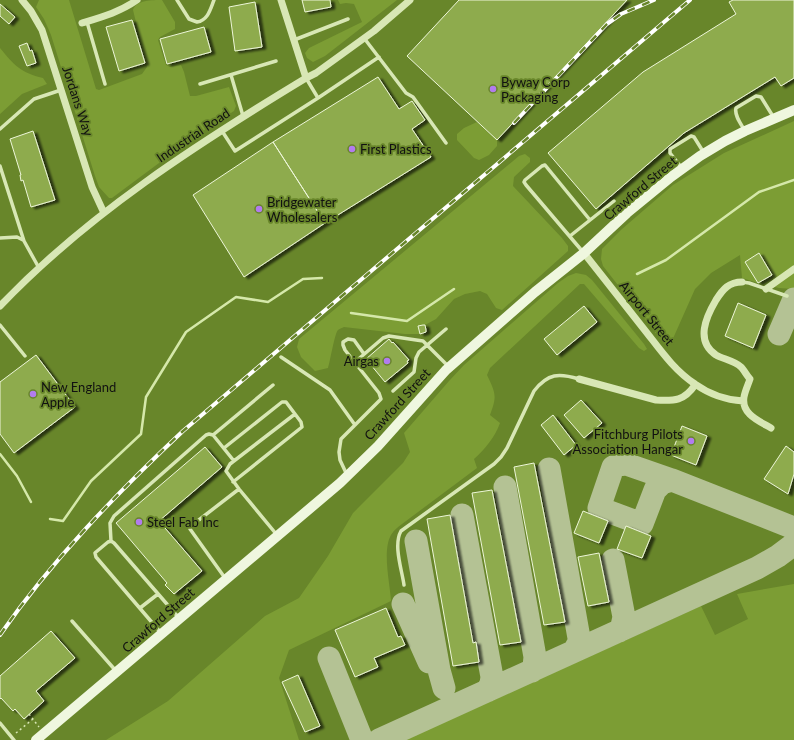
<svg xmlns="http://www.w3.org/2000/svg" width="794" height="740" viewBox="0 0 794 740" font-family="Lato,sans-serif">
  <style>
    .green { fill: #7c9d34 }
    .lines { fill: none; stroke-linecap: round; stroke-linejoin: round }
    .stream { stroke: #d5e8aa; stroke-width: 2.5 }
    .taxiway { stroke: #b4c294; stroke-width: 23 }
    .building { fill: #8eab4e; stroke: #edf6d8; filter: url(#shadow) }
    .path { stroke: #d8e7b5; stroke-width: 1.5; stroke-dasharray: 2 3; stroke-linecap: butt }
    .service { stroke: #d8e7b5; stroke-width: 3.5 }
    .minor { stroke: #d8e7b5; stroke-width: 7 }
    .secondary { stroke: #eff7df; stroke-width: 10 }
    .rail-casing { stroke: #fff; stroke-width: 4 }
    .rail { stroke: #68862a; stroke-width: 2.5; stroke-dasharray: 8; stroke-linecap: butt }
    .poi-dot { fill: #b27cee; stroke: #68862a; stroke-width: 1.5 }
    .labels { text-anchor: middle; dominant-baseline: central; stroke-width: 3.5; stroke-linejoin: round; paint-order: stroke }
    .poi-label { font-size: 13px; fill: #111; stroke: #68862a; text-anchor: start }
    .street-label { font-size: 13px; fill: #111; stroke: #68862a }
  </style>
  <defs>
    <filter id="shadow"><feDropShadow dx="4" dy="2" stdDeviation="1" flood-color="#0009"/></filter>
  </defs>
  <rect width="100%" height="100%" fill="#68862a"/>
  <path class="green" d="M39,0H69L96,89L99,90L142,74L147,67L133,10C136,0 152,0 162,0L175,22V29L160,37L158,40L166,65L170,67L181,65L184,72L190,96H196L229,87L236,106L234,111L198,134L112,198H109L99,187L95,176L51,35L44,19L36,7Z
    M338,0H397L325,56L313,62L307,58L305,53L309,48L362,22L354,4L346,3L340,4Z
    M0,48C14,65 21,73 43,78L47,84L22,94L0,114Z
    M794,121V289L779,288L775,287L772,275L759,253L745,262L758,283L742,278L740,255L711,273L695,289L671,343L664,344L603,266L601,259L602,249L622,229L673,185L724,153Z
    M477,122L497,140V146L489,155L479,160L474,158L457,140V134L464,128Z
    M525,154L530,158V162L514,177L513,186L562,238L568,246V251L502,310L496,308L487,294L480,291L465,294L454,299L436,319L425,325L418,326L420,334H405L344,327C342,328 339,329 338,330C335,332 330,362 328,368L315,371L301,357L297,347L299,339L519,156Z
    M576,273L586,275L592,280L644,344L647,349L644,351L639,348L584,284H580L490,368L487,375C496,394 497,396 490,415L500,423C495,437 485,449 474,459L477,468L402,524C398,527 394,530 391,535C382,551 390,583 391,601L289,650L279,678L299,740H106L168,701L265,616L299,598L328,556L353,513L403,463L410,452L404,433L449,381L464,365L558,283L568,276Z
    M794,584V740H405L701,606L715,635L748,619L737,594Z"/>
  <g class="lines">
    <path class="stream" d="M637,274L666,260L759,192L794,180
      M351,313L407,321L454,289
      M0,454L17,476L31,502
      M50,519L63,521L91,481L141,434L146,397L186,332L236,297L268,302L303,279L322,278"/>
    <path class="taxiway" d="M779,334L794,299
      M549,469L579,638V642L574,651
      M672,480L662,483L655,490L642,524L599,508L613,467L617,465L626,464L672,480L794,528
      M505,487L535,657L534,667L532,671
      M462,515L492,677L491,684L487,691
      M416,541L439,670L444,688
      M613,560L624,617L622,626L619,631
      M403,604L429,662
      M329,658L362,740
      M379,740L757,568L778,556L794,544"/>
  </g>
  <path class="building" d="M302,0H330L331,7L305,12Z
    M459,0H627L497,140L407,56Z
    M733,0H794V78L781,86L775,77L684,133L596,209L548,153L643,72L736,14L729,2Z
    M255,2L262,47L235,51L229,7Z
    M0,4L15,17L9,24L0,16Z
    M132,20L145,63L119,71L106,27Z
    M204,27L211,52L167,64L160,39Z
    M27,43L30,51L32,50L36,63L27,66L19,46Z
    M378,77L399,109L412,101L425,120L412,129L431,157L325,223L273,142Z
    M33,131L55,200L31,207L23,180L21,181L20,175H21L10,139Z
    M273,142L325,223L244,277L193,195Z
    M759,253L772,275L758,283L745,262Z
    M738,303L766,315L753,348L725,336Z
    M584,306L597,322L557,355L544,339Z
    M423,325H425L426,330V332L420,334L418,326Z
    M389,339L392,343L393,342L409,360L407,361L408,363L385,382L366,359Z
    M36,355L75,407L14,453L0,434V382Z
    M581,400L602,423L584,438L564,415Z
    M553,415L576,445L564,455L541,425Z
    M682,426L707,436L696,465L671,455Z
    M786,446L794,452V474L788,494L764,479Z
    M205,447L222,467L159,521L202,571L174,594L165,585L167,583L116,523Z
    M534,463L565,622L544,625L514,467Z
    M492,490L521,642L500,645L472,493Z
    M583,511L608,521L599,543L574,533Z
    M450,515L473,643L476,642L479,662L453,666L427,519Z
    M626,526L651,536L642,558L617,549Z
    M599,553L609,602L588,606L578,557Z
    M386,608L398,637L401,636L405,645L374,658L378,667L355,677L335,630Z
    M51,631L75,658L36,691L44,701L24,719L15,709L13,711L1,698L0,699V676Z
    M298,675L320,726L305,732L282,682Z"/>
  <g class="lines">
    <path class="path" d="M29,714L39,727
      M16,733L33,719"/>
    <path class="service" d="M177,0L189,19L197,22C208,20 210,10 214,0
      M87,22L105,84
      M364,38L406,93L413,97L446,143
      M294,40L348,19
      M231,75L243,116
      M200,84L276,61
      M318,98L379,57
      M0,129L34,99L61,90
      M222,131L235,151L318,98L306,78
      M745,131C741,124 734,115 736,108L756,96L761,97L774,118
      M0,166L24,241L39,268
      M682,168L670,153V149L691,136L694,137L704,153
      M570,236L614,201
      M0,238L17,237L23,240
      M583,252L526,185L524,182L525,180L542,166L545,165L590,220
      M742,282L749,283L787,296
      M0,325L25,356
      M281,357L330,390L355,425
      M355,362L383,338L389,336L423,341L448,366
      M393,391L414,372L416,358L419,352L446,329
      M213,435L273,385
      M224,448L282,402H286L301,422L302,427L233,482
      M347,475L340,460L339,452L341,439L381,399L379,393L345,350L343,345V342L348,339L354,340L364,354
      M277,535L239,489L226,471L230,464L295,414
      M111,541L110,523L114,516L206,435L209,434L213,435L234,461
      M225,578L190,529L191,526L239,489
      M404,585C402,570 393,545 401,531L494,464L501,457L507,448L534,391C548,373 559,373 579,379
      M140,608L158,594
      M72,621L116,671
      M161,633L96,557L95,553L96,552L108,542L111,541L114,543L179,618
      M0,723L14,740"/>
    <path class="minor" d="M22,0L31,11L42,30L92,187L104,213
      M281,0L306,78
      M82,23C102,17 120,12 137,0
      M584,253C605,280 626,306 647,333C661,351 675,371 695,384C709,394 727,400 743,401
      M742,282C729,282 723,289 716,300C706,317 695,341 716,355C723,359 735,361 741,367C744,370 747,376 750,379C748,385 745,391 744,397C741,414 759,421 771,428
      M766,289L794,269
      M0,306C88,214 197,144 306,78L316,73L374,31L410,0
      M579,379L656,400C675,401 684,401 695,385"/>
    <path class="secondary" d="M36,740L340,483L378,446L446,370L535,292L584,253L627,213L671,177L700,156L725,141L745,131L794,110"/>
    <g class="rail-casing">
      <path id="rail" d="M514,123L607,24L621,14L654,0
        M0,635C52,560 117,493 183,431L690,0"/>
    </g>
    <use href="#rail" class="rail"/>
  </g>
  <g class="poi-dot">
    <circle cx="493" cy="89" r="4"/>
    <circle cx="352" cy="149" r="4"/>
    <circle cx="259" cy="209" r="4"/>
    <circle cx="387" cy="361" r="4"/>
    <circle cx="33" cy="394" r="4"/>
    <circle cx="691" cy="441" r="4"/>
    <circle cx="139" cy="522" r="4"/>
  </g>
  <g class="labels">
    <g class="poi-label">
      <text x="501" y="82">Byway Corp<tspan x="501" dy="15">Packaging</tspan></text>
      <text x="360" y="149">First Plastics</text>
      <text x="267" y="202">Bridgewater<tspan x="267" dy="15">Wholesalers</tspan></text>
      <text x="379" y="361" text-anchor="end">Airgas</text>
      <text x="41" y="387">New England<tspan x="41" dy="15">Apple</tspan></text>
      <text x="683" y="434" text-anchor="end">Fitchburg Pilots<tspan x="683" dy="15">Association Hangar</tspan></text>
      <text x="147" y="522">Steel Fab Inc</text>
    </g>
    <g class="street-label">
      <text transform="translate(78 101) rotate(72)">Jordans Way</text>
      <text transform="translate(193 135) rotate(-34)">Industrial Road</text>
      <text transform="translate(640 188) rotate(-40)">Crawford Street</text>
      <text transform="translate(647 313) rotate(51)">Airport Street</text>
      <text transform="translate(397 404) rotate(-48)">Crawford Street</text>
      <text transform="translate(158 620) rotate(-41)">Crawford Street</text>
    </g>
  </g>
</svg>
